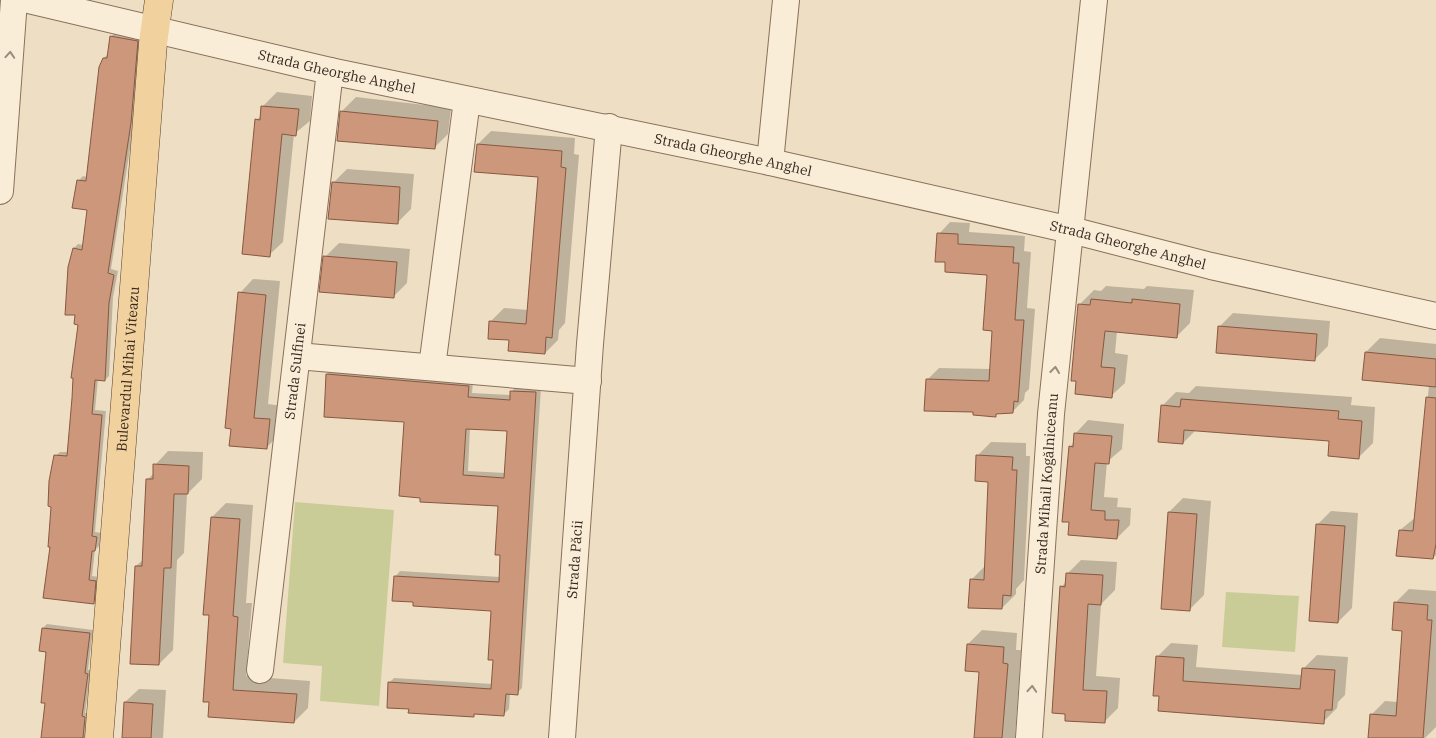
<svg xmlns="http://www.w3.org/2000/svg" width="1436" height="738" viewBox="0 0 1436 738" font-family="'IBM Plex Serif',serif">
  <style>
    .green { fill: #cacc98 }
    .shadow { fill: #0003; fill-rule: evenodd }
    .building { fill: #cc977a; stroke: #885840; fill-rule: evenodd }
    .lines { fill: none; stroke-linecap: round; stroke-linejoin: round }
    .minor-casing { stroke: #89705b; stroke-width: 28 }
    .major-casing { stroke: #573f2f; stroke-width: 29 }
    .minor { stroke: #f9edd8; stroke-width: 26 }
    .major { stroke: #f1d19d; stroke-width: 28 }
    .oneway { stroke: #998c7c }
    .labels { text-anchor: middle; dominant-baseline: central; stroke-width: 4; stroke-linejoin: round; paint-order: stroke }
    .street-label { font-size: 14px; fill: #392a1f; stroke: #f6ead4 }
  </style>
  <rect width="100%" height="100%" fill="#eedfc4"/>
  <path class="green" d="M295,502L394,510L379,706L320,701L322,666L283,663Z
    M1226,592L1299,596L1295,652L1222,647Z"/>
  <path class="shadow" d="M115,32L141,37L135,117L111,269L118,271L113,297L109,376L105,380L98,379L95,410L106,411L95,532L101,533L99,546L95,550L92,576L99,577L97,599L93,603L51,546L55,456L60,452H68L79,324L76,314L74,248L78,244L84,245L88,209L79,180L83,176L87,177L104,58L108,54L111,37Z
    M277,92L312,96L310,121L294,134L283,242L269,255L257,120L262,114L263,106Z
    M356,97L451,108L448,134L434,148L342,111Z
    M491,131L575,138L574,154L579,155L565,323L559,330L558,340L545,353L510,339L490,322L504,308L528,310L540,176L478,144Z
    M347,169L414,174L411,209L397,223L333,183Z
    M950,222L970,223L969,232L1025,236L1024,251L1031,252L1027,308L1035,309L1029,389L1025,393L1024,400L1012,412H998L995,415L975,411L927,380L939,368L991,369L994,330L988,274L947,261L939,234Z
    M339,243L410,249L407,283L393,297L325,257Z
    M253,279L280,281L268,404L283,406L280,434L266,448L232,428L240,293Z
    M1106,286L1144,289L1147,286L1194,290L1190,323L1176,337L1117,331L1115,353L1128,355L1125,383L1111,396L1076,393L1080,304L1094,290L1101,291Z
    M1233,313L1330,321L1328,346L1314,360L1220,326Z
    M1380,338L1436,344V555L1433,558L1400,530L1416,517L1429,385L1366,352Z
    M332,369L473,381L472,393L511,395L512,391L517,386L541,387L522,688L517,693H510L509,709L504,714L476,713L473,715L410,708L389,683L394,678L493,684L495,659L492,610L414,601L395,577L400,571L500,577V505L421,500L405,421L327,374ZM470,428L508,430L506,473L468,471Z
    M1196,386L1352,397L1351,405L1375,407L1373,443L1359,457L1331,440L1196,430L1183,443L1162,406L1176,392L1189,393Z
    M1088,420L1124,424L1122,449L1107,462L1104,497L1118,498L1117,507L1131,508L1130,525L1117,538L1069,534L1070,447L1074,442L1075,434Z
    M991,442L1026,443V456H1030L1024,580L1016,589V594L1002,608L971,580L985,566L990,481L977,456Z
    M168,451L203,452L202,479L187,494L184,553L177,560L173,650L159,664L136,566L144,559L148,479L154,473L155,465Z
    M1183,498L1211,501L1204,595L1190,609L1169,512Z
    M226,503L253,505L246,603H252L246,676L310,681L308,708L294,722L209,716L212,517Z
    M1331,511L1358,513L1352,608L1338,622L1317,525Z
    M1081,560L1117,562L1115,590L1101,604L1096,676L1120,678L1118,708L1104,722L1066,720L1061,587L1067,581V574Z
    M1409,589L1436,591V727L1425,738H1370L1371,715L1385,701L1398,702L1403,630L1395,603Z
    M47,624L93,630L88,670H91L85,713H88L86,738H42L46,702L48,651L43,628Z
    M982,630L1017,633L1016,650H1021L1015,738H975L980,671L968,644Z
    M1171,643L1198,645L1196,667L1302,675L1303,669L1317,655L1348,657L1345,695L1338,702L1337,708L1323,722L1160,695L1157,657Z
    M139,689L166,690L163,738H123L125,702Z"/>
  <path class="building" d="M110,36L138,41L131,123L108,273L114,275L109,303L105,381L95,380L92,414L102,415L92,536L97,537L95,551H92L89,580L96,581L94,604L43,598L50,547H48L51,507L48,506L49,481L54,455L67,456L72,398L73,378H71L78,325L74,324L75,315H65L68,267L73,248L82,250L87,210L72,208L77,180L86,181L99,67L103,58H107Z
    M261,106L299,109L296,136L282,134L270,257L242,254L255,119L260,120Z
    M340,111L438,121L435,149L337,141Z
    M477,144L562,151L561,167L566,168L552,338L546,337L545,354L508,351L509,340L488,339L489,321L526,324L538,177L474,172Z
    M332,182L400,187L398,224L328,219Z
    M937,233L958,234V244L1014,247L1013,263H1019L1015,320H1024L1018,402L1014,401L1013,413L996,414V417L973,415V412L924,411L926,379L989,381L992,331L983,330L987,275L945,272V262H935Z
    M323,256L397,262L394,298L319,292Z
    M238,292L266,295L254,418L270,419L267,449L229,446L231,429L225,428Z
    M1091,299L1132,303V299L1180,304L1177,338L1105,331L1101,367L1115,368L1112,398L1075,394L1076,381H1071L1078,304L1090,305Z
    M1218,326L1317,334L1315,361L1216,353Z
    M1365,352L1436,359V387L1362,380Z
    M326,374L469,386L468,397L510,400V391L536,392L518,695L506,694L504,716L474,714V717L408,713L409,709L387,708L388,682L491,689L493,660H488L491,611L413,606V602L392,601L394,576L499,582L500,555H495L498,506L420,502V498L399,496L404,422L324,417ZM466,429L507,431L504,478L463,475Z
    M1426,397L1436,398V544L1433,559L1396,556L1399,530L1413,531Z
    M1181,399L1339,411L1338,419L1362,421L1359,459L1328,456L1329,441L1184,430L1183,444L1158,442L1161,405L1180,407Z
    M1074,433L1112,436L1109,464L1095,463L1091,510L1105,511V520H1119L1117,539L1068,535L1069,522H1062L1069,446L1073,447Z
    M976,455L1013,457L1012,470H1017L1011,596L1003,595L1002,609L968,608L970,579L984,580L988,482L975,481Z
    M153,464L189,466L188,494H174L171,568H164L159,665L130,664L135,566H142L146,479H153Z
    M1168,512L1197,514L1190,611L1161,609Z
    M211,517L240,519L233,616L238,617L233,690L297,694L294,723L208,717L209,702H203L209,615H203Z
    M1316,524L1345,526L1338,623L1309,621Z
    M1066,573L1103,575L1101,605L1088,604L1083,690L1107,691L1105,723L1065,721V714L1052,713L1060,586L1065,587Z
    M1394,602L1428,605L1427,620H1432L1423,738H1368L1370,714L1396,716L1402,631L1392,630Z
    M42,628L90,633L85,673L88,674L82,716L85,717L83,738H41L45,703H41L46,652L39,651Z
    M967,644L1004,647L1003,663L1008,664L1002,738H974L979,672L965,671Z
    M1156,656L1184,658L1183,681L1300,689L1302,668L1335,670L1332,710H1325L1324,724L1158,711L1159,696H1153Z
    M124,702L153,704L151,738H122Z"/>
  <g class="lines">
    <g class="minor-casing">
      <g id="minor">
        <path id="s1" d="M29,0L330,71L770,162L1071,230L1211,266L1436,316"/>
        <path d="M770,162L786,0"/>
        <path d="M0,191L14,0"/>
        <path d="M297,356L588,381"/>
        <path d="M432,367L467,100"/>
        <path id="s2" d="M260,670L330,71"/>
        <path id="s3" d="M562,738L590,344L609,127"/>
        <path id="s4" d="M1029,738L1051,414L1094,0"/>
      </g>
    </g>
    <g class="major-casing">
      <g id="major">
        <path id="s5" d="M99,738L153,43L159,0"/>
      </g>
    </g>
    <use href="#minor" class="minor"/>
    <use href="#major" class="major"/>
  </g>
  <defs><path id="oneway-chevron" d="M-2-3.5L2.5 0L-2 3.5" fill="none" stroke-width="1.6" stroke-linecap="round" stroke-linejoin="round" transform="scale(1.25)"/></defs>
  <g class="oneway">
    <use href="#oneway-chevron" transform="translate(10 55) rotate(-86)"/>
    <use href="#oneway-chevron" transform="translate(1055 370) rotate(-84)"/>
    <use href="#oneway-chevron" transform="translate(1032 689) rotate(-86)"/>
  </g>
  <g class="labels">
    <g class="street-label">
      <text stroke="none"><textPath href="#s1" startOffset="316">Strada Gheorghe Anghel</textPath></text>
      <text stroke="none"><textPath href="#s1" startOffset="721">Strada Gheorghe Anghel</textPath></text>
      <text stroke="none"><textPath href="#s1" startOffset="1126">Strada Gheorghe Anghel</textPath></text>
      <text stroke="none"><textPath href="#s5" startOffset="370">Bulevardul Mihai Viteazu</textPath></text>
      <text stroke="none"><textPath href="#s2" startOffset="301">Strada Sulfinei</textPath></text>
      <text stroke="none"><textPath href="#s4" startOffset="255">Strada Mihail Kogălniceanu</textPath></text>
      <text stroke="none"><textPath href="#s3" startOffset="179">Strada Păcii</textPath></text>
    </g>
  </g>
</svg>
